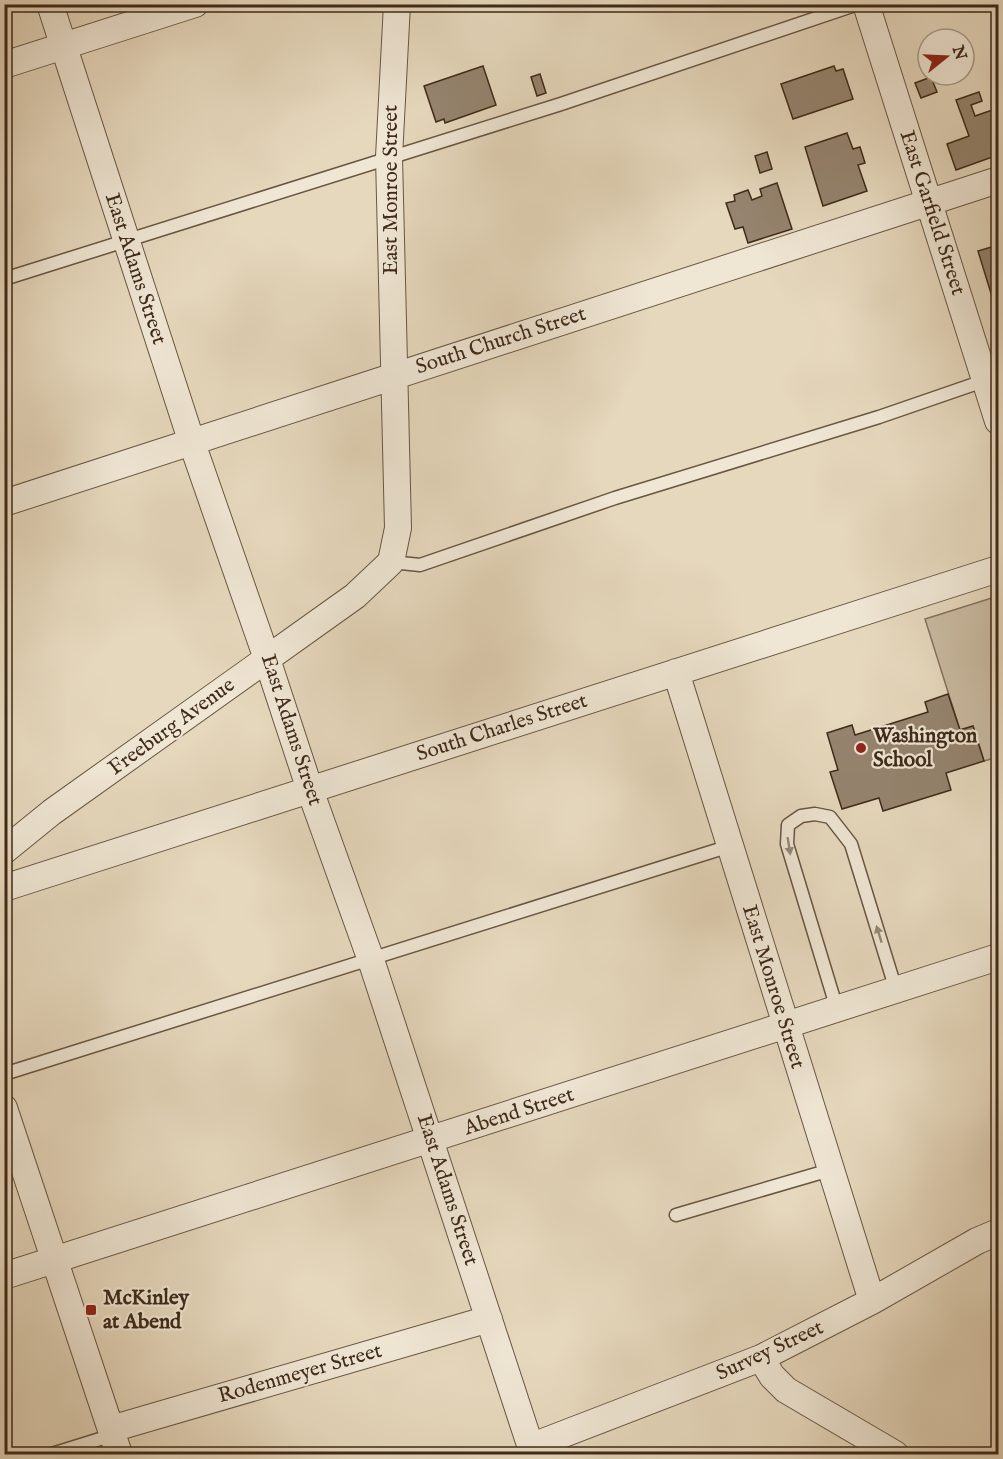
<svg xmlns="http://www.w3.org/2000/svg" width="1003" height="1459" viewBox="0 0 1003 1459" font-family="'IM FELL English',serif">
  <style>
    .green { fill: #c9baa1; stroke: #84725e; stroke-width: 1.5 }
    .building { fill: #95846f; stroke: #3e2a1a; stroke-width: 1.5 }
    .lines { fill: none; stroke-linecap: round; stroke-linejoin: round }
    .lane-casing { stroke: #685643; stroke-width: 15 }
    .street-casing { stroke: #685643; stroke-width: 28 }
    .lane { stroke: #efe6d4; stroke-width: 12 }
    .street { stroke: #efe6d4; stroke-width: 26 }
    .oneway { fill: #968877 }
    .poi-dot { fill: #8f2418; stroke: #efe6d4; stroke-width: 2 }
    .labels { text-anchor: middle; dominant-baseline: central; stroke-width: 4.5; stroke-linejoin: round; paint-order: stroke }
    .street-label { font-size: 21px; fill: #3e2a1a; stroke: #efe6d4 }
    .poi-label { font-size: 21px; font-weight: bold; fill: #3e2a1a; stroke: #efe6d4; text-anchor: start }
  </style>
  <rect width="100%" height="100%" fill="#e6d8bd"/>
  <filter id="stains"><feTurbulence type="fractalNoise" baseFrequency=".00333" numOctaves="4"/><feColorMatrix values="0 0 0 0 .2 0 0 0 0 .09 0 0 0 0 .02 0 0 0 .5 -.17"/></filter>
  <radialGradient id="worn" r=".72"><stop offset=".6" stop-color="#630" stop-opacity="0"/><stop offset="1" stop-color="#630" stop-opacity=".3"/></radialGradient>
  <path class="green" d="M998,596V757L984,761L973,726L960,730L925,619Z"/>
  <path class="building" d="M483,66L496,105L445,123L444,119L436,122L424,86Z
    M834,66L836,71L843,69L853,99L793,119L781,84Z
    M540,74L546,93L537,96L531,77Z
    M931,77L937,92L921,98L915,83Z
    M979,92L982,101L971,105L975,116L998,108V155L956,170L947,144L969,136L956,100Z
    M847,133L853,149L860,147L865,163L858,165L867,191L823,206L805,147Z
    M767,152L772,169L760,173L755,156Z
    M777,183L792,229L748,243L743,227L735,229L726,203L735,201L734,195L748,190L752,200L762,196L760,189Z
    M998,245V302L994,303L978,251Z
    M948,694L960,730L973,726L984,761L946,773L951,790L883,811L879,798L842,809L830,772L838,770L827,733L852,725L855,735L928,712L925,702Z"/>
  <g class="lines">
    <g class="lane-casing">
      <path id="lane" d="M4,279L561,104L858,4
        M391,562L420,565L615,498L879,417L998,376
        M837,1009L787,844L788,825L801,816L815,814L830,817L851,844L896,990
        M4,1074L730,846
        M676,1215L830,1170
        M52,1454L113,1435"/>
    </g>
    <g class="street-casing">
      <path id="street" d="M50,4L192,443L267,659L310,790L371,960L533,1454
        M866,4L998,421
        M4,65L195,4
        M4,503L998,180
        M676,672L872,1301
        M4,851L52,812L355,596L391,562L398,528L389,157L397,4
        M4,888L998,569
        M4,1108L119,1454
        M4,1276L998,957
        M761,1358L772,1376L786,1390L895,1454
        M111,1429L489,1319
        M530,1447L761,1358L872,1301L977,1241L998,1232"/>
    </g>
    <use href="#lane" class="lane"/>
    <use href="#street" class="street"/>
  </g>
  <defs><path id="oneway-solid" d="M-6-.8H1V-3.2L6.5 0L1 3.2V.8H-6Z" transform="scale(1.5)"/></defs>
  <g class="oneway">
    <use href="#oneway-solid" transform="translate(789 846) rotate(81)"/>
    <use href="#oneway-solid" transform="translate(879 934) rotate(-107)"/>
  </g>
  <g class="poi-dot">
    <circle cx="861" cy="748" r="6"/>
    <rect x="85" y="1304" width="12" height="12" rx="3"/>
  </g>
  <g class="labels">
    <g class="street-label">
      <text transform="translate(391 190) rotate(-90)">East Monroe Street</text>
      <text transform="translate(932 213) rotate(72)">East Garfield Street</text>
      <text transform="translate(135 269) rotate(72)">East Adams Street</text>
      <text transform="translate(501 341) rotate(-18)">South Church Street</text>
      <text transform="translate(172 727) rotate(-36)">Freeburg Avenue</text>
      <text transform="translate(502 728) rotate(-18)">South Charles Street</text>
      <text transform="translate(291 730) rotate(72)">East Adams Street</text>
      <text transform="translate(773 987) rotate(73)">East Monroe Street</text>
      <text transform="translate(519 1112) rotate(-18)">Abend Street</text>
      <text transform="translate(447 1190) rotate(72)">East Adams Street</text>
      <text transform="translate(770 1351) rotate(-25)">Survey Street</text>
      <text transform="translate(300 1374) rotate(-16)">Rodenmeyer Street</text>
    </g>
    <g class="poi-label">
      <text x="873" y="736">Washington<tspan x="873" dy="24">School</tspan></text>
      <text x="103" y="1298">McKinley<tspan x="103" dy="24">at Abend</tspan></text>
    </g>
  </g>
  <rect width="1003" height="1459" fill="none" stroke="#e6d8bd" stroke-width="24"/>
  <rect x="6" y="6" width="991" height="1447" fill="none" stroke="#3e2a1a" stroke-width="3"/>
  <rect x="12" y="12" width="979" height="1435" fill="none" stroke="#3e2a1a" stroke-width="1.5"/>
  <g transform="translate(946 57) rotate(72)"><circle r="28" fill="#efe6d4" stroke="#a89b8a" stroke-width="1.5"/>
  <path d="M0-4.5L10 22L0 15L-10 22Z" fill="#8f2418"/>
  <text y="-9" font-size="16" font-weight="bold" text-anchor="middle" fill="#3e2a1a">N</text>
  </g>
  <rect width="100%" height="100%" filter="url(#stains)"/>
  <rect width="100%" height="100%" fill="url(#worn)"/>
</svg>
